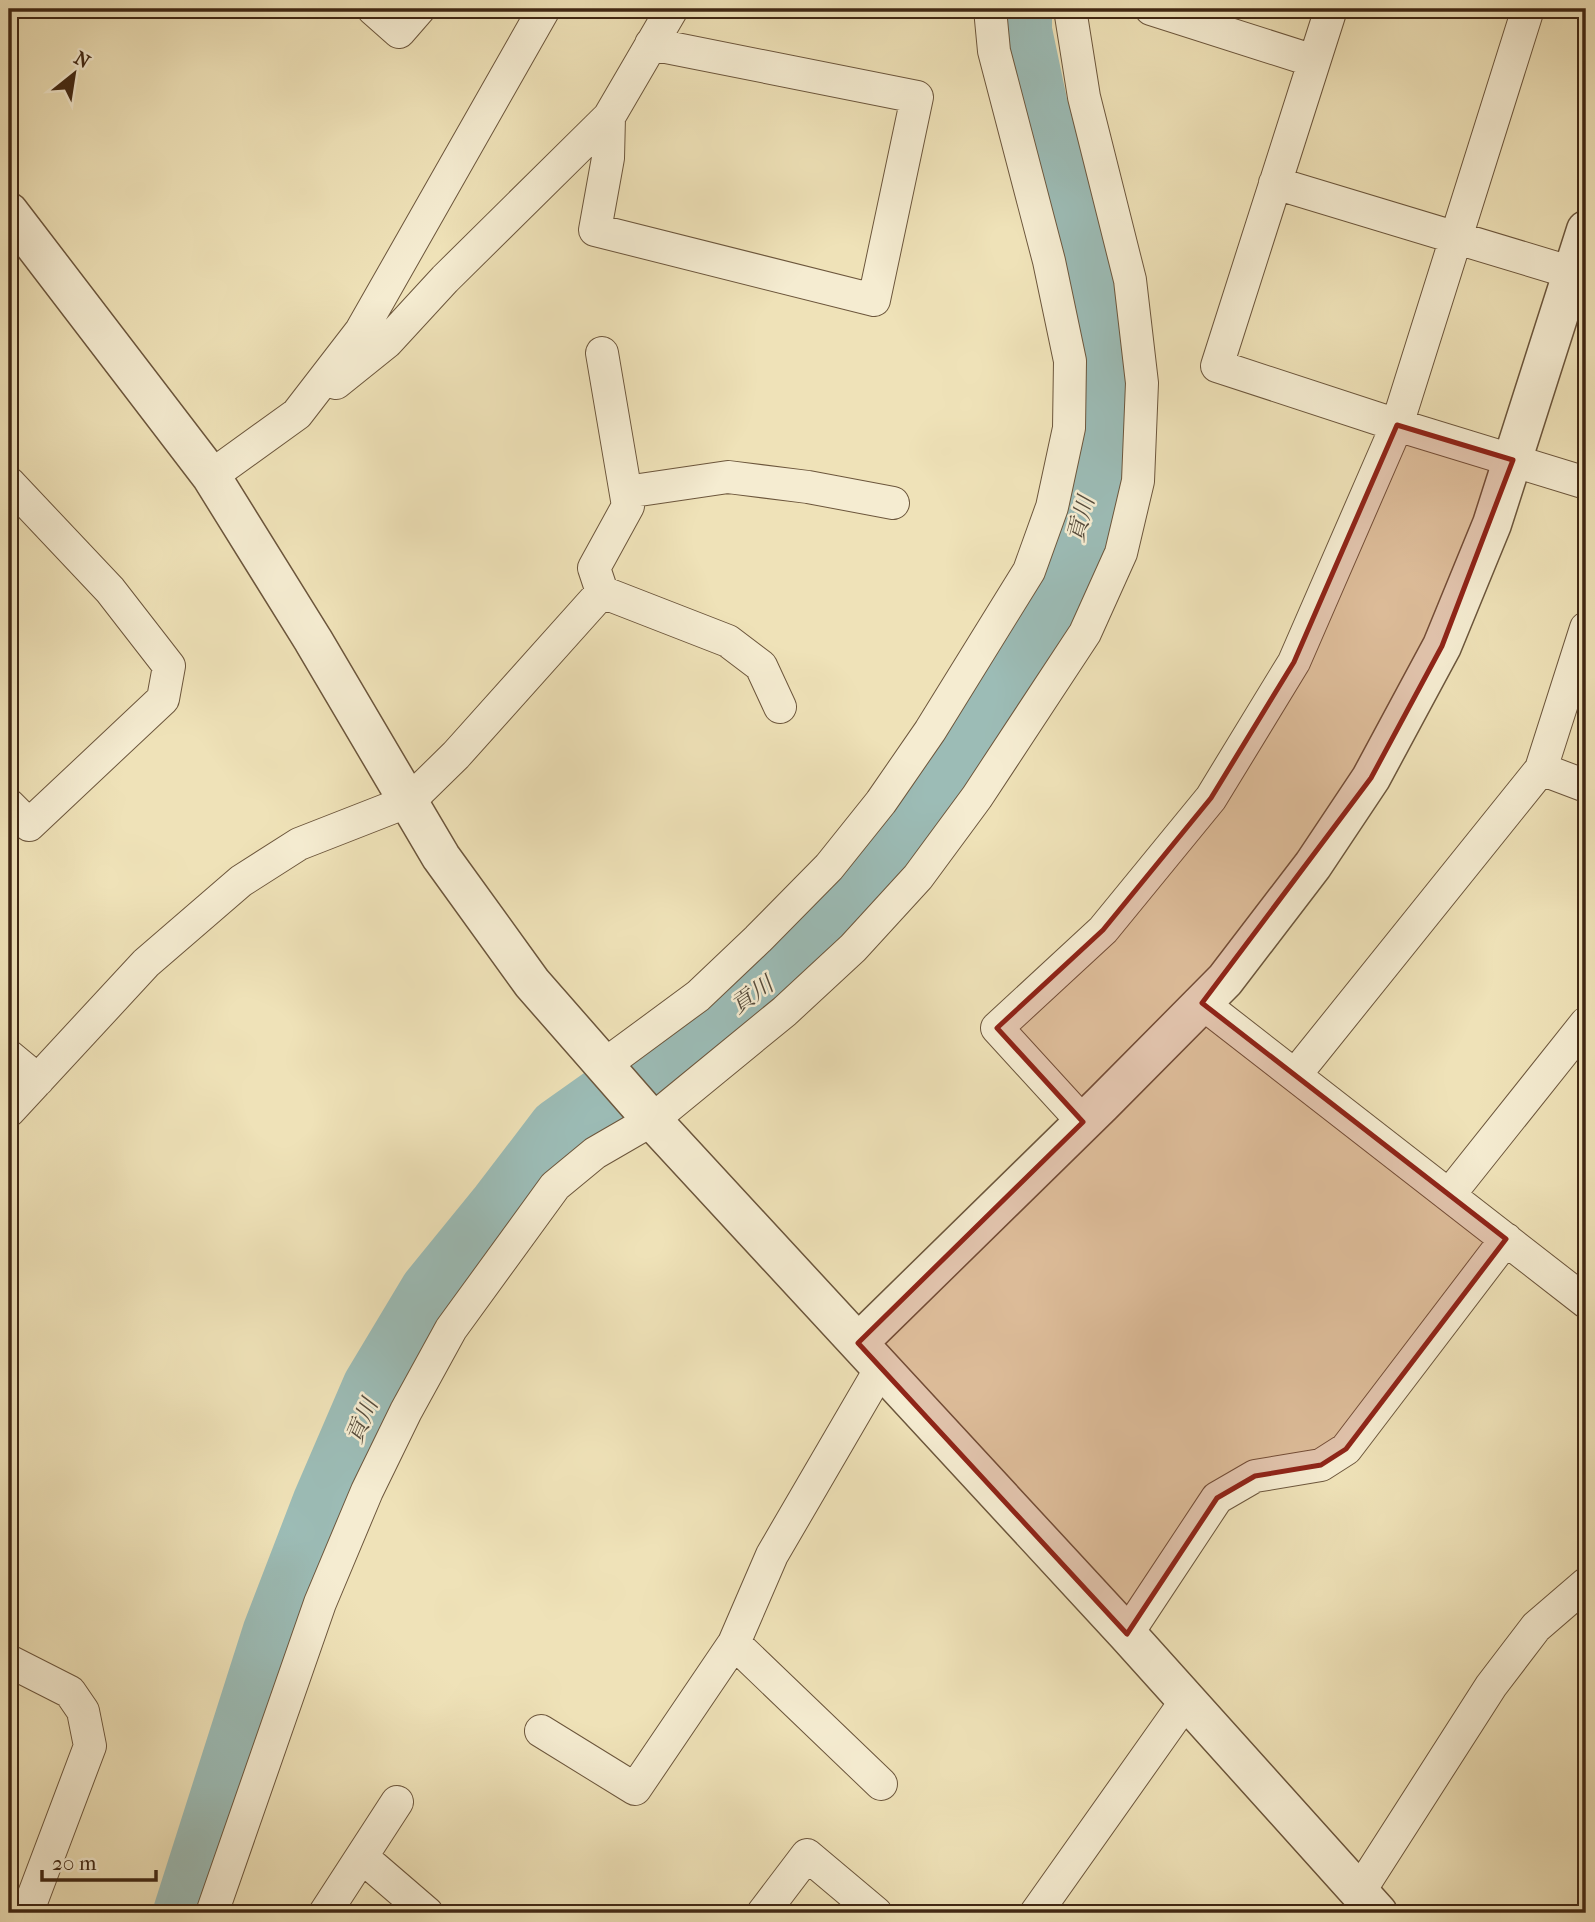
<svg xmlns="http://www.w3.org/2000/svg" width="1595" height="1922" viewBox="0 0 1595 1922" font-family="'IM FELL French Canon','Noto Serif JP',serif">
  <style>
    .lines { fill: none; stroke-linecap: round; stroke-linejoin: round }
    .river { stroke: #9cbcb6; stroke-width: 68 }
    .minor-casing { stroke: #6c563c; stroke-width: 34 }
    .tertiary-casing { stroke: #6c563c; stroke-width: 41 }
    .minor { stroke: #f5ecd1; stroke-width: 32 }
    .tertiary { stroke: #f5ecd1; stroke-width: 38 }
    .marked { fill: #8f2418; fill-opacity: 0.2; stroke: #8f2418; stroke-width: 5; stroke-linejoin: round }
    .labels { text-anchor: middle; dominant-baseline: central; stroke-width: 5; stroke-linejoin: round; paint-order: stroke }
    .water-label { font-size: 23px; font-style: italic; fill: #574c3c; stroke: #f5ecd1 }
  </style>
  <rect width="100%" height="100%" fill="#efe2b8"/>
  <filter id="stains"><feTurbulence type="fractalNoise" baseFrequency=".00286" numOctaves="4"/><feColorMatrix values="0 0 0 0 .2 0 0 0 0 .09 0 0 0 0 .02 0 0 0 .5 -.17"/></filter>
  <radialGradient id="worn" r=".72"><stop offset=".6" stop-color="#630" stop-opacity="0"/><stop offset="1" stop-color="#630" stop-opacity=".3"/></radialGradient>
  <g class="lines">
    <path class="river" d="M187,1913L276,1634L326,1504L376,1388L433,1293L503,1207L561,1131L801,961L894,854L966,752L1049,617L1081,527L1098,442L1100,368L1088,281L1034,107L1018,31V9"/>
    <g class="minor-casing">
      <path id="minor" d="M373,9L399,32L419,9
        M1151,9L1314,61
        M1331,9L1217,366L1397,425L1586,483
        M609,117L608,158L595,230L874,300L917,97L651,44
        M1275,183L1586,277
        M336,383L387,342L445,279L609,117L672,9
        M211,476L297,414L361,331L544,9
        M9,483L110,590L169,666L163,699L29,825L9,805
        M626,492L728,477L808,487L893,503
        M602,592L728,641L761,666L780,707
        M1541,769L1586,786
        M1202,1003L1586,1302
        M9,1056L38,1080
        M603,1066L698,996L758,939L829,867L881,802L930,731L1029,571L1052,507L1069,428L1070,361L1049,261L994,51L990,9
        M1295,1075L1541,769L1586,628
        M9,1111L146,963L241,881L299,844L409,801L456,755L602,592L594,568L628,506L602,353
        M1083,1122L997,1028L1103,930L1211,798L1294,662L1397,425L1528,9
        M1449,1195L1586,1023
        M1127,1634L1217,1498L1255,1476L1321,1465L1346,1449L1506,1239
        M734,1643L881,1784
        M9,1661L70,1692L83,1711L90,1746L27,1913
        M541,1731L635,1789L734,1643L772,1555L881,1368
        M362,1857L427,1913
        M1359,1892L1491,1686L1536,1627L1586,1584
        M212,1913L320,1603L367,1491L406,1411L451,1329L555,1186L595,1153L652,1120L785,1011L853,948L918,877L977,797L1085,633L1121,553L1138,481L1142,383L1130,280L1084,97L1070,9
        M325,1913L397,1802
        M763,1913L807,1855L876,1913
        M1036,1913L1186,1701"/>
    </g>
    <g class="tertiary-casing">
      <path id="tertiary" d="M9,212L211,476L313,640L441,857L532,983L652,1120L1127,1634L1378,1913
        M858,1343L1102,1104L1225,980L1313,865L1371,778L1442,646L1492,524L1586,230"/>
    </g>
    <use href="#minor" class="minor"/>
    <use href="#tertiary" class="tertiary"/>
  </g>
  <path class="marked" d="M1397,425L1513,460L1442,646L1371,778L1202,1003L1506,1239L1346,1449L1321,1465L1255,1476L1217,1498L1127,1634L858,1343L1083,1122L997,1028L1103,930L1211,798L1294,662Z"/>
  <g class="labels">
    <g class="water-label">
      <text transform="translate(1081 519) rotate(-75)">貢川</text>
      <text transform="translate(752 995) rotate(-35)">貢川</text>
      <text transform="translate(362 1421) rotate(-67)">貢川</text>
    </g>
  </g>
  <rect width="1595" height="1922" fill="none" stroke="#efe2b8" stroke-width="35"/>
  <rect x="10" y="10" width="1574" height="1901" fill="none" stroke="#402713" stroke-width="3.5"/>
  <rect x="18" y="18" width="1560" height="1887" fill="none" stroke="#402713" stroke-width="2"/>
  <g transform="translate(74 74) rotate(30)" stroke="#f5ecd1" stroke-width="5" paint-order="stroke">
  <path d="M0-5L12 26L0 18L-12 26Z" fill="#402713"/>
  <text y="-10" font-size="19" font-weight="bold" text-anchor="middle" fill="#402713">N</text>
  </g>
  <path d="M42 1870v10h114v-10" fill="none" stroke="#402713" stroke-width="3.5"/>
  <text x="52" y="1870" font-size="21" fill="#402713" stroke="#f5ecd1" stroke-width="5" paint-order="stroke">20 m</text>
  <rect width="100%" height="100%" filter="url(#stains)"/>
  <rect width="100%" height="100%" fill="url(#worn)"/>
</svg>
